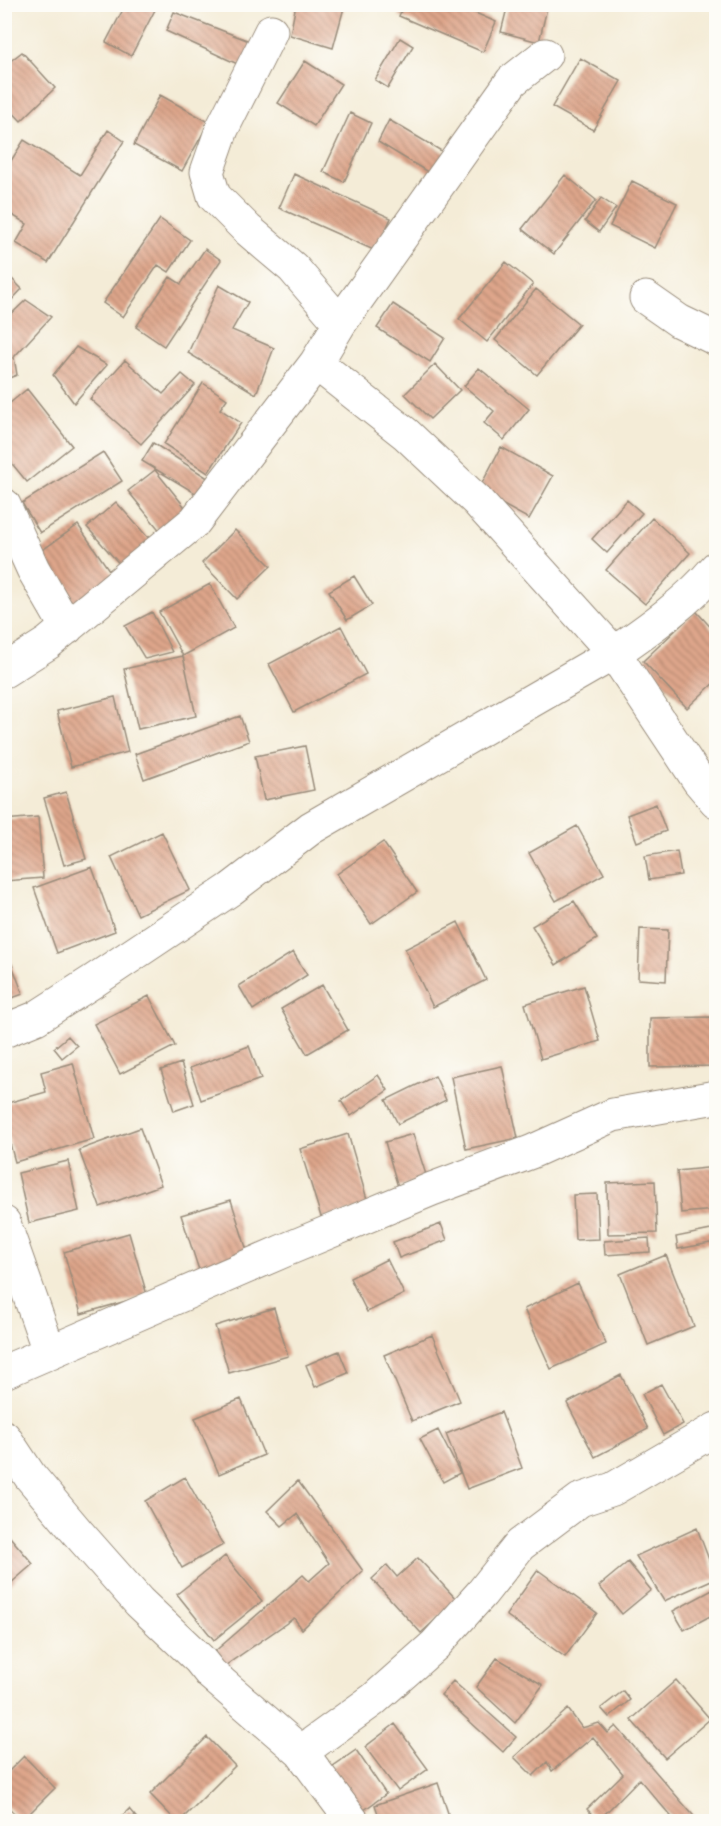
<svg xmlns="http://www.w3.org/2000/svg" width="721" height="1826" viewBox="0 0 721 1826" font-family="'Balsamiq Sans',sans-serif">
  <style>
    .building { fill: url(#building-back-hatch) }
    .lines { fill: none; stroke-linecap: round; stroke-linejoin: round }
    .minor-casing { stroke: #988b7a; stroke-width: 35 }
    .minor { stroke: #fff; stroke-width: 33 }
  </style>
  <defs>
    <pattern id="building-back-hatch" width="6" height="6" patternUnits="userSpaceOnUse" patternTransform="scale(1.5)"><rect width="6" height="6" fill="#dea68b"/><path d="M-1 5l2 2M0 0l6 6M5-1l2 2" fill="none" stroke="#b58771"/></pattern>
  </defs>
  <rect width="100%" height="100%" fill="#fdfcf7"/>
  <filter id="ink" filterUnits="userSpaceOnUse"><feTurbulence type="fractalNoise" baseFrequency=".0167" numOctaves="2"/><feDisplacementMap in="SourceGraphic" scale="12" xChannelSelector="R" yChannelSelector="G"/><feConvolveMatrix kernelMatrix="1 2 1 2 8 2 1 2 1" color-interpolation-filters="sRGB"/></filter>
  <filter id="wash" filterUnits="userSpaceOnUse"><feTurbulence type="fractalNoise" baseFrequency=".008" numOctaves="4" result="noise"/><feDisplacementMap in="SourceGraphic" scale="24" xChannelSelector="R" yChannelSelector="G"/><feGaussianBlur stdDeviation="1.35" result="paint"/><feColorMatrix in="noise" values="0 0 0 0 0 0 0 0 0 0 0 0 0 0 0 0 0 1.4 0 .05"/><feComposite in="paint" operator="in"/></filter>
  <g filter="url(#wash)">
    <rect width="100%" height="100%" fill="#f4ecd7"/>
    <g id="blocks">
      <path class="building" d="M126,4H158L131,56L106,42Z
        M296,4H345L333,48L290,35Z
        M404,4H455L496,22L483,52L399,16Z
        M508,4H548L539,42L501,32Z
        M174,12L257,44L244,67L166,31Z
        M400,38L413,46L388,88L375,80Z
        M22,52L55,88L21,121L4,103V66Z
        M580,58L621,81L593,130L552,107Z
        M305,61L341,84L314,126L278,103Z
        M160,95L209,122L182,171L134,145Z
        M350,113L371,123L344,182L323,172Z
        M389,120L450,156L436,177L378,142Z
        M108,130L124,141L48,263L16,243L27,224L4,210V172L24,140L80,175Z
        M294,174L391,218L376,251L279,208Z
        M565,175L596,200L554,254L522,229Z
        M632,181L677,203L655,248L610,226Z
        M601,198L616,208L599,232L585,221Z
        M160,219L190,240L169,272L158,265L123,317L103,303Z
        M205,249L221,260L164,346L136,327L170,277L181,284Z
        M506,262L533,284L487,342L459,319Z
        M4,271L22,289L4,308Z
        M219,285L248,302L232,330L274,348L256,394L188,353Z
        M536,289L579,324L537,375L495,340Z
        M26,300L51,317L14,357L17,375L4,380V321Z
        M393,304L445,338L430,362L377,328Z
        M76,347L107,365L74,403L53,375Z
        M125,360L163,394L182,374L195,385L141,444L90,399Z
        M435,364L460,390L430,419L405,394Z
        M479,368L529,409L504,440L484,423L494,411L464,386Z
        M203,383L227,399L220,409L241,423L208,473L164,444Z
        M27,389L72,446L27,482L4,454V408Z
        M153,443L217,484L205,499L142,461Z
        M501,447L553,476L529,519L478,491Z
        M103,452L122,481L40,533L22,503Z
        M155,470L188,511L161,532L128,491Z
        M627,500L642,513L607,553L592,539Z
        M116,502L152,542L123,568L87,527Z
        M652,518L690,553L645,604L606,570Z
        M78,525L116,580L73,611L34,556Z
        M235,530L271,566L237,599L202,563Z
        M354,576L372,605L347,620L329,591Z
        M210,584L234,628L183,656L159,612Z
        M696,611L716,633V681L687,708L643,661Z
        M152,612L172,652L145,659L125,626Z
        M341,626L366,674L294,712L269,664Z
        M183,656L196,716L138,729L124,669Z
        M115,697L128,752L71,767L57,711Z
        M240,716L249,741L144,779L135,754Z
        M305,746L314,790L264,800L255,756Z
        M66,792L86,859L64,865L44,798Z
        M656,804L666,831L637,842L627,815Z
        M38,817L43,878L4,881V820Z
        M577,826L604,874L556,901L529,853Z
        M162,832L190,890L138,915L111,857Z
        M383,842L417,892L371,924L337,874Z
        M677,851L681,875L649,880L645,856Z
        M92,867L115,931L57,953L34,888Z
        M574,901L597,939L556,965L532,926Z
        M458,922L486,980L433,1007L405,949Z
        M640,929L668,930L666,981L638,979Z
        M7,952L23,994L4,1001V953Z
        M293,952L307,975L253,1010L239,986Z
        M322,985L348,1030L307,1054L281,1009Z
        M584,986L600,1041L541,1059L525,1004Z
        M149,996L175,1046L120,1074L94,1024Z
        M716,1017V1066L650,1067V1018Z
        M68,1036L77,1046L62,1058L54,1048Z
        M249,1046L261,1079L201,1100L190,1068Z
        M73,1063L94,1139L15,1162L4,1122V1104L46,1092L41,1072Z
        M181,1063L194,1104L174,1111L161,1070Z
        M502,1066L518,1138L466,1149L451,1077Z
        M378,1075L388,1090L351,1116L341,1101Z
        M435,1076L446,1100L398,1124L386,1100Z
        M140,1128L161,1185L100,1207L79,1150Z
        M348,1134L369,1206L322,1220L300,1149Z
        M413,1134L427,1178L398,1187L385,1142Z
        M68,1161L79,1211L29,1223L18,1173Z
        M716,1167V1210L681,1213L677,1171Z
        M655,1181L657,1233L608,1234L607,1183Z
        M597,1194L599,1239L575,1240L573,1195Z
        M231,1200L248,1254L199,1270L181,1215Z
        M441,1224L447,1240L399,1258L393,1242Z
        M716,1229V1242L678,1249L676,1237Z
        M129,1233L147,1295L81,1314L64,1252Z
        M649,1238L650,1252L605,1255L604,1241Z
        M666,1255L694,1326L648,1345L620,1274Z
        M387,1259L404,1294L367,1312L350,1278Z
        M578,1283L606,1344L551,1369L524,1309Z
        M274,1308L288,1356L229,1373L215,1326Z
        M432,1335L460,1401L412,1421L384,1355Z
        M339,1351L348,1373L315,1387L306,1365Z
        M621,1375L648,1429L595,1457L567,1403Z
        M661,1384L683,1424L663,1435L642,1394Z
        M241,1399L264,1455L219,1474L195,1418Z
        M501,1412L522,1468L467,1489L446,1434Z
        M438,1430L460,1473L443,1482L420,1439Z
        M185,1477L223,1545L182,1568L145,1501Z
        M298,1481L363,1571L302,1629L294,1618L216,1672L206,1659L303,1575L309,1581L329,1563L297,1514L282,1526L267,1511Z
        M697,1528L716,1578L664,1601L636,1556Z
        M4,1530L33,1564L4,1589Z
        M225,1556L262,1601L214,1640L177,1594Z
        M418,1558L457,1600L421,1633L372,1579L387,1565L397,1577Z
        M628,1562L651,1590L622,1614L599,1586Z
        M538,1570L597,1613L565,1657L506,1615Z
        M716,1588V1613L684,1630L673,1611Z
        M497,1658L543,1685L515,1723L476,1687Z
        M676,1680L710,1719L665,1758L631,1720Z
        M453,1681L516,1737L503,1752L441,1695Z
        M623,1691L630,1700L609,1717L601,1708Z
        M568,1709L582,1728L599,1723L608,1733L616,1726L699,1822H676L639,1779L598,1821L587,1809L623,1774L593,1737L552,1771L547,1762L533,1776L514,1757Z
        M395,1724L428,1769L398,1791L365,1747Z
        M207,1737L235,1766L179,1822H177L150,1794Z
        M356,1750L386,1794L360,1813L329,1769Z
        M24,1756L55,1788L22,1821L4,1803V1776Z
        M438,1783L451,1822H381L375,1805Z
        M129,1809L140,1822H116Z"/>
    </g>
  </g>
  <g filter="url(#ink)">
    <use href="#blocks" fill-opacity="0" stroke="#988b7a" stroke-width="1.5"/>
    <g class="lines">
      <g class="minor-casing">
        <path id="minor" d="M271,31L222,129L207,172L214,196L247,229L293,268L340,323
          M646,298L679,321L716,339
          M316,363L406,434L477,501L614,653L699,781L716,801
          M4,505L33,569L67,628
          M4,671L48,643L195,521L316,363L340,323L512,81L545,55
          M4,1031L36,1018L92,982L231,889L311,828L614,653C649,629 690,600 716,568
          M4,1223L49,1351
          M4,1372L283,1251L432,1189L531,1152L613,1115L716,1097
          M4,1437L30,1476L78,1533L139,1602L199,1659L211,1674L301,1752L353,1822
          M301,1752L373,1700L435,1645L482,1593L520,1545L580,1500L613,1489L716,1429"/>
      </g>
      <use href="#minor" class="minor"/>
    </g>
  </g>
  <rect width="721" height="1826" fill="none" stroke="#fdfcf7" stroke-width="24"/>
</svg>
